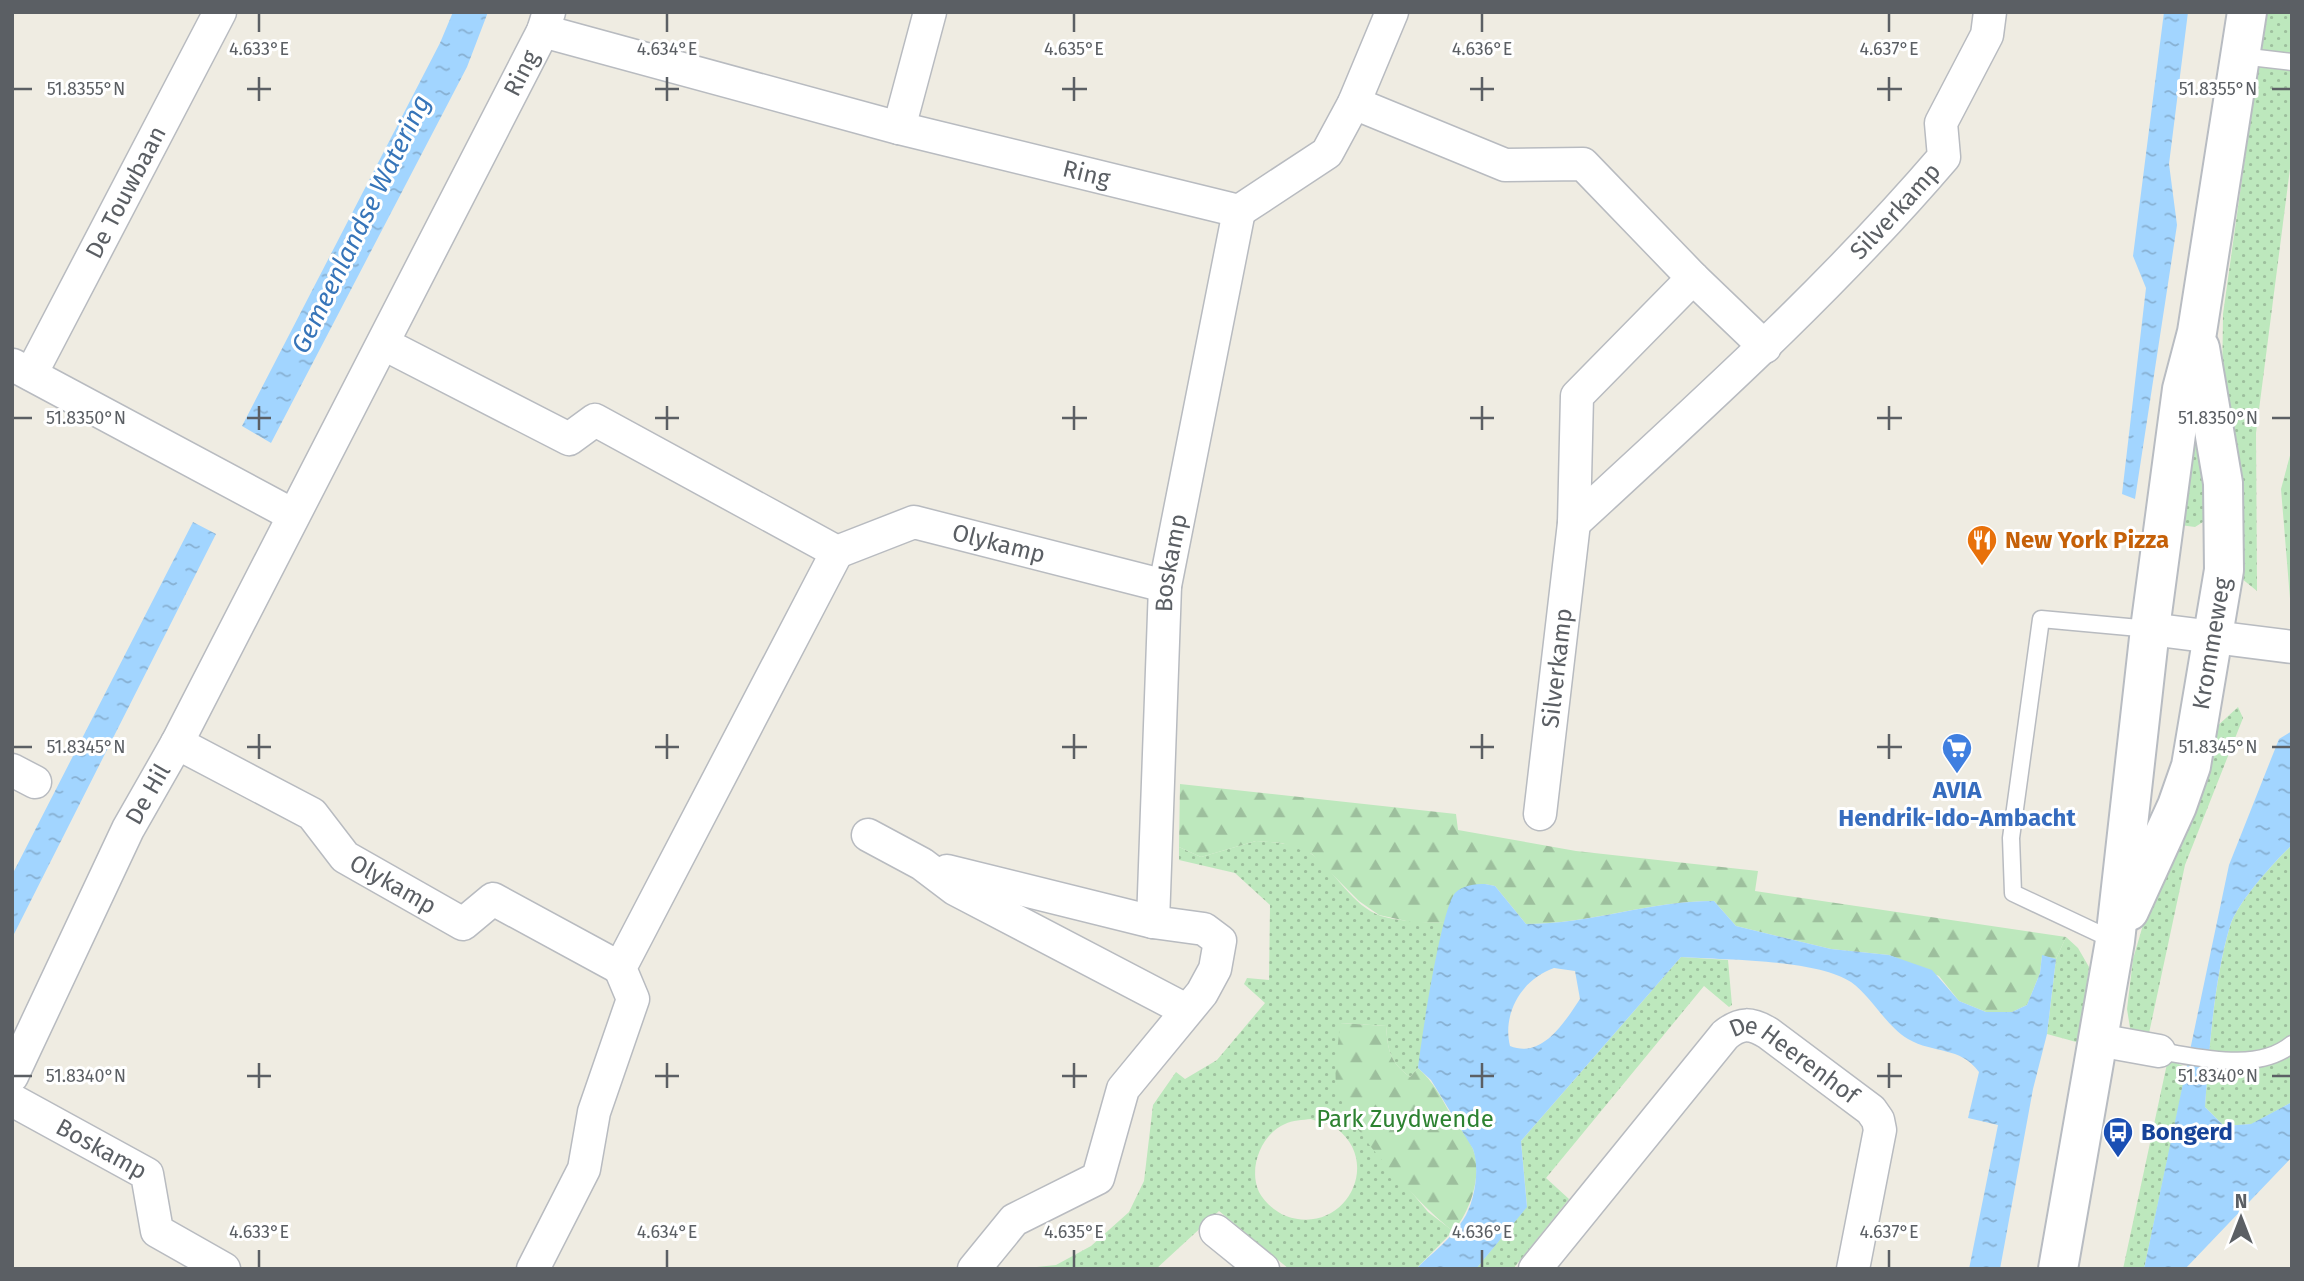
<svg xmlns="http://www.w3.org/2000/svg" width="2304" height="1281" viewBox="0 0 2304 1281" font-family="'Fira Sans',sans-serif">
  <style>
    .grass { fill: url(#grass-dots); fill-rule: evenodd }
    .forest { fill: url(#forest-firs) }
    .water { fill: url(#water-ripples); fill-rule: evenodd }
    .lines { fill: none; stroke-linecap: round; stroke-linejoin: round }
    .lane-casing { stroke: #b8bbc0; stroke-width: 19 }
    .street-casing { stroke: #b8bbc0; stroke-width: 35 }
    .secondary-casing { stroke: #b8bcc2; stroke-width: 42 }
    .lane { stroke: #fff; stroke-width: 16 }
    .street { stroke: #fff; stroke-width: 32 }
    .secondary { stroke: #fff; stroke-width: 38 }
    .ticks { fill: none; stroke: #5b5f64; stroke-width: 2.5 }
    .labels { text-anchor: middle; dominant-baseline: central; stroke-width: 6; stroke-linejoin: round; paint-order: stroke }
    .street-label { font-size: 24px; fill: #5b5f64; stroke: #fff }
    .food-label { font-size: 24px; font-weight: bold; fill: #c56008; stroke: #fff; text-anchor: start }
    .shop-label { font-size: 24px; font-weight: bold; fill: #366cbe; stroke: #fff }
    .park-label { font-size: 24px; fill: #2d8231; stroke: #fff }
    .transit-label { font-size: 24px; font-weight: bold; fill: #164399; stroke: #fff; text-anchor: start }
    .water-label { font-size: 26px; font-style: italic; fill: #3775b9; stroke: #fff }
    .ticks-label { font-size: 18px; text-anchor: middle; fill: #5b5f64; stroke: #fff; stroke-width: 6; stroke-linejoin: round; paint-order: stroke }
  </style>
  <defs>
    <pattern id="grass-dots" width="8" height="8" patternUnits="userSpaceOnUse" patternTransform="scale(1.75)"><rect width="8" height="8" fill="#bde8bd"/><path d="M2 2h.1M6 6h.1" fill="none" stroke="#9dbf9d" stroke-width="1.8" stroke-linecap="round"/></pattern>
    <pattern id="forest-firs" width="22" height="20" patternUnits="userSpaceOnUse" patternTransform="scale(1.75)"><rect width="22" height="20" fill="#bde8bd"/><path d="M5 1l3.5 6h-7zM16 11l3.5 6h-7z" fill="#9dbf9d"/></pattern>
    <pattern id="water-ripples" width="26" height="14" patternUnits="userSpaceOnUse" patternTransform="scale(1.75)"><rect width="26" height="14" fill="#a2d5ff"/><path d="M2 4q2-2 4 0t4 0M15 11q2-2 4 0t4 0" fill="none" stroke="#87b0d2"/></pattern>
  </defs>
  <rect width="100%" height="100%" fill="#efece2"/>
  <path class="grass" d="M2267,12H2292V54L2261,52Z
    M2258,65L2292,69V153L2256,433L2257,591L2241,578L2222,392L2223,314Z
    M2195,429L2211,517L2195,527L2180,525Z
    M2292,448V623L2281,489Z
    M2238,707L2243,718L2185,865L2148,1038L2131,1034L2127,1009L2133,959L2155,884L2214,729Z
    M1256,841C1274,842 1298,843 1313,855C1336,872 1352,906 1381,916C1402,922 1424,922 1446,923L1418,1068L1410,1077C1389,1061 1388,1050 1386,1026L1341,1023L1336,1083L1367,1139L1428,1212L1453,1231L1416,1269H1289L1219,1211L1156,1269H1017L1056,1265L1091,1246L1129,1212L1144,1181L1153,1105L1176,1072L1185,1079L1217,1060L1265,1003L1244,984L1247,978L1269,980L1270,905L1235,873L1179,860V847L1201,857ZM1311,1119C1318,1122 1330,1124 1336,1128C1384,1164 1343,1237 1286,1216C1276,1212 1264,1202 1259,1192C1248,1168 1261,1134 1285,1124C1292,1120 1303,1120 1311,1119Z
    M2292,845V1102L2252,1124L2224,1126L2205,1107C2209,1050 2214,981 2230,926C2237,903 2274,862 2292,845Z
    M2066,937L2078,948L2089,967L2080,1043L2047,1034L2056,959Z
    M1681,957L1728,960L1732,1005L1729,1007L1704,986L1546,1178L1569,1199L1513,1269H1476L1527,1206L1521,1141Z
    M2168,1059L2187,1068L2144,1269H2123Z"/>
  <path class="forest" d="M1180,784L1456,814L1458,830L1576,851L1758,871L1755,891L2066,937L2056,959L2042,956L2040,973L2027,1005L2012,1012H1986L1959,1001L1939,976L1889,955L1831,949L1736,926L1714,901C1650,901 1589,924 1526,924L1495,886L1485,884L1449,907L1446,923L1411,922L1379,915L1359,901L1312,854L1282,843L1256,841L1201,857L1179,847Z
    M1340,1023L1386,1026C1388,1050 1389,1061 1410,1077L1418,1068C1434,1082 1442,1099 1452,1117C1459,1128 1468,1137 1473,1149C1483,1174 1470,1213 1453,1231C1421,1206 1341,1124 1336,1083C1334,1064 1339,1042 1340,1023Z"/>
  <path class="water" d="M453,12H488L467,67L271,443L242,426L440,43Z
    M2164,12H2188L2169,164L2177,225L2135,499L2122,494L2146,288L2133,256Z
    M193,522L216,534L12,938V875Z
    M2292,731V845C2274,862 2237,903 2230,926C2214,979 2209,1051 2205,1107L2224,1126L2251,1124L2292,1102V1157L2185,1269H2144L2229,865L2279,739Z
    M1485,884L1495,886L1526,924C1590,924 1650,901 1714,901L1736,926L1831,949L1889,955L1932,970L1959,1001L1986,1012H2012L2027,1005L2040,973L2042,955L2056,959L2047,1034L2033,1089L2000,1269H1969L1998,1125L1968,1118L1979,1072C1960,1046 1934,1054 1908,1039C1885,1025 1873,998 1851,982C1817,959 1723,960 1681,957L1521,1141L1527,1207L1476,1269H1416C1431,1254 1452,1238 1463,1220C1475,1202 1480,1169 1473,1149L1431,1080L1418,1068C1421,1041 1441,909 1455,893C1463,885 1475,884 1485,884ZM1554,968L1575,971L1580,999C1564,1023 1542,1059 1510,1046C1502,1013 1522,979 1554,968Z"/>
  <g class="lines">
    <g class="lane-casing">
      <path id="lane" d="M2241,56L2292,62
        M2115,941L2013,893L2011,838L2041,619L2150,629
        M2159,1051C2199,1057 2257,1073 2292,1044"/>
    </g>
    <g class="street-casing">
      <g id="street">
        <path id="s1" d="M543,31L899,128L1239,211L1327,153L1354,103L1392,12"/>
        <path d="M1354,103L1505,165L1583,164L1693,278L1765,347"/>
        <path d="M899,128L930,12"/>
        <path id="s2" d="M384,344L569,439L595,420L837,552L914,522L1165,586"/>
        <path d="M13,365L293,515"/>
        <path id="s3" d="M31,374L220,12"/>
        <path id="s4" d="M1574,523C1702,405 1831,289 1944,157L1941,123L1987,35L1990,12"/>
        <path d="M2150,629L2292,647"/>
        <path id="s5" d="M177,743L312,814L345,857L463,924L493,899L620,968"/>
        <path d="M12,770L35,782"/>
        <path id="s6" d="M1540,814L1574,523L1577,396L1693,278"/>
        <path d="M868,835L922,864L955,889L1186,1010"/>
        <path d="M947,871L1153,922"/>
        <path d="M2098,1040L2159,1051"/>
        <path id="s7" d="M12,1076L128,829L177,743L543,31L549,12"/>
        <path id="s8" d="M12,1100L147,1174L157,1231L224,1269"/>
        <path d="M1216,1231L1263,1269"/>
        <path d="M533,1269L584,1169L594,1112L633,999L620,968L837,552"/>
        <path id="s9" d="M974,1269L1014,1220L1098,1178L1123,1089L1202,993L1215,969L1220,941L1204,929L1153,922L1165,586L1239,211"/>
        <path id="s10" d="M1535,1269L1725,1035C1741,1022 1751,1023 1768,1033L1871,1110L1878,1120L1880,1130L1853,1269"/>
      </g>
    </g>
    <g class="secondary-casing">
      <g id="secondary">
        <path id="s11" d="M2129,911L2177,806L2191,766L2224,570L2223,483L2200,348"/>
        <path d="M2058,1269L2115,941L2150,629L2182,389L2197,332L2247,12"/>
      </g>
    </g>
    <use href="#lane" class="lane"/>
    <use href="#street" class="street"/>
    <use href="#secondary" class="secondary"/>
  </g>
  <path class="ticks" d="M259,14V32M667,14V32M1074,14V32M1482,14V32M1889,14V32M259,77V101M667,77V101M1074,77V101M1482,77V101M1889,77V101M14,89H32M247,89H271M655,89H679M1062,89H1087M1470,89H1494M1877,89H1902M2272,89H2290M259,406V430M667,406V430M1074,406V430M1482,406V430M1889,406V430M14,418H32M247,418H271M655,418H679M1062,418H1087M1470,418H1494M1877,418H1902M2272,418H2290M259,734V759M667,734V759M1074,734V759M1482,734V759M1889,734V759M14,747H32M247,747H271M655,747H679M1062,747H1087M1470,747H1494M1877,747H1902M2272,747H2290M259,1063V1088M667,1063V1088M1074,1063V1088M1482,1063V1088M1889,1063V1088M14,1076H32M247,1076H271M655,1076H679M1062,1076H1087M1470,1076H1494M1877,1076H1902M2272,1076H2290M259,1250V1267M667,1250V1267M1074,1250V1267M1482,1250V1267M1889,1250V1267"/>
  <defs>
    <g id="restaurant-pin" transform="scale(1.575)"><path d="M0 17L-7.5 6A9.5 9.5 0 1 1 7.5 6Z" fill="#e8710a" stroke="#fff"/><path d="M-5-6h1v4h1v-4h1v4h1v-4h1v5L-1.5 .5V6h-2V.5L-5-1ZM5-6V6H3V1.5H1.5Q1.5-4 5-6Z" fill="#fff"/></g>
    <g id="supermarket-pin" transform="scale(1.575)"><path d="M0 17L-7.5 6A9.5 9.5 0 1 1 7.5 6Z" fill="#3f7fe0" stroke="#fff"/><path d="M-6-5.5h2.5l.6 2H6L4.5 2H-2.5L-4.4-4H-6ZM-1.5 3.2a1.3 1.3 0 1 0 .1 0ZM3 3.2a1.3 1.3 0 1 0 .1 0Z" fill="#fff"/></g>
    <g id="bus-pin" transform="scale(1.575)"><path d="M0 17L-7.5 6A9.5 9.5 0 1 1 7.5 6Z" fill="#1a4fb4" stroke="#fff"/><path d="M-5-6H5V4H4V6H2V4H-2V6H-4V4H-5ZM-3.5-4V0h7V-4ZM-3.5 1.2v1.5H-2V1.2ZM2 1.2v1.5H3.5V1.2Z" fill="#fff"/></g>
  </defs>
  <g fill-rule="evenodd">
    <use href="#restaurant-pin" x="1982" y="540"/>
    <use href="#supermarket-pin" x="1957" y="748"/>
    <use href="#bus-pin" x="2118" y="1132"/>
  </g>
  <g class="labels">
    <g class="street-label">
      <text stroke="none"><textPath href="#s7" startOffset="1125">Ring</textPath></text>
      <text stroke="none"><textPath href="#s1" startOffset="562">Ring</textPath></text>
      <text stroke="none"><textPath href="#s3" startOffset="205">De Touwbaan</textPath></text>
      <text stroke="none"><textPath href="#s4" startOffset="448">Silverkamp</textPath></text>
      <text stroke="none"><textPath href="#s2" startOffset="686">Olykamp</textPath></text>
      <text stroke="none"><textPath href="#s9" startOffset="861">Boskamp</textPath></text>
      <text stroke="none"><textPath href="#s11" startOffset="282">Krommeweg</textPath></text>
      <text stroke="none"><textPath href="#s6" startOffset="147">Silverkamp</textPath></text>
      <text stroke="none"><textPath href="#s7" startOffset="313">De Hil</textPath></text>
      <text stroke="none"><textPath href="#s5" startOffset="262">Olykamp</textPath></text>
      <text stroke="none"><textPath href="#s10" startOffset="383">De Heerenhof</textPath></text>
      <text stroke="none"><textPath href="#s8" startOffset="102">Boskamp</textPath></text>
    </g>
    <g class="food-label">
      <text x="2005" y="540">New York Pizza</text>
    </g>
    <g class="shop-label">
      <text x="1957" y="790">AVIA<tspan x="1957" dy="28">Hendrik-Ido-Ambacht</tspan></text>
    </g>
    <g class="park-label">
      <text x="1405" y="1119">Park Zuydwende</text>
    </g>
    <g class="transit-label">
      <text x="2141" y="1132">Bongerd</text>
    </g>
    <g class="water-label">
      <text transform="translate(361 224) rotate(-64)">Gemeenlandse Watering</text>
    </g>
  </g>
  <g class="ticks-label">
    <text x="259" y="55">4.633°E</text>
    <text x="667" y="55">4.634°E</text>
    <text x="1074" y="55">4.635°E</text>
    <text x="1482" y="55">4.636°E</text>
    <text x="1889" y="55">4.637°E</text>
    <text x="86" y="95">51.8355°N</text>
    <text x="2218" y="95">51.8355°N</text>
    <text x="86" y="424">51.8350°N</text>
    <text x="2218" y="424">51.8350°N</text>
    <text x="86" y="753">51.8345°N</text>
    <text x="2218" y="753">51.8345°N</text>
    <text x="86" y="1082">51.8340°N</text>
    <text x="2218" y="1082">51.8340°N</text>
    <text x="259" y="1238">4.633°E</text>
    <text x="667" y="1238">4.634°E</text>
    <text x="1074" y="1238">4.635°E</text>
    <text x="1482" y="1238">4.636°E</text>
    <text x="1889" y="1238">4.637°E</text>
  </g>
  <rect width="2304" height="1281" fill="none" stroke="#5b5f64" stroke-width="28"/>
  <g transform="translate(2241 1218)" stroke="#ffffff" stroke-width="5" paint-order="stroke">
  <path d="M0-5L12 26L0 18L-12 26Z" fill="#5b5f64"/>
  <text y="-10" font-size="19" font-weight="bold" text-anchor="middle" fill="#5b5f64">N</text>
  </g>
</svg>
